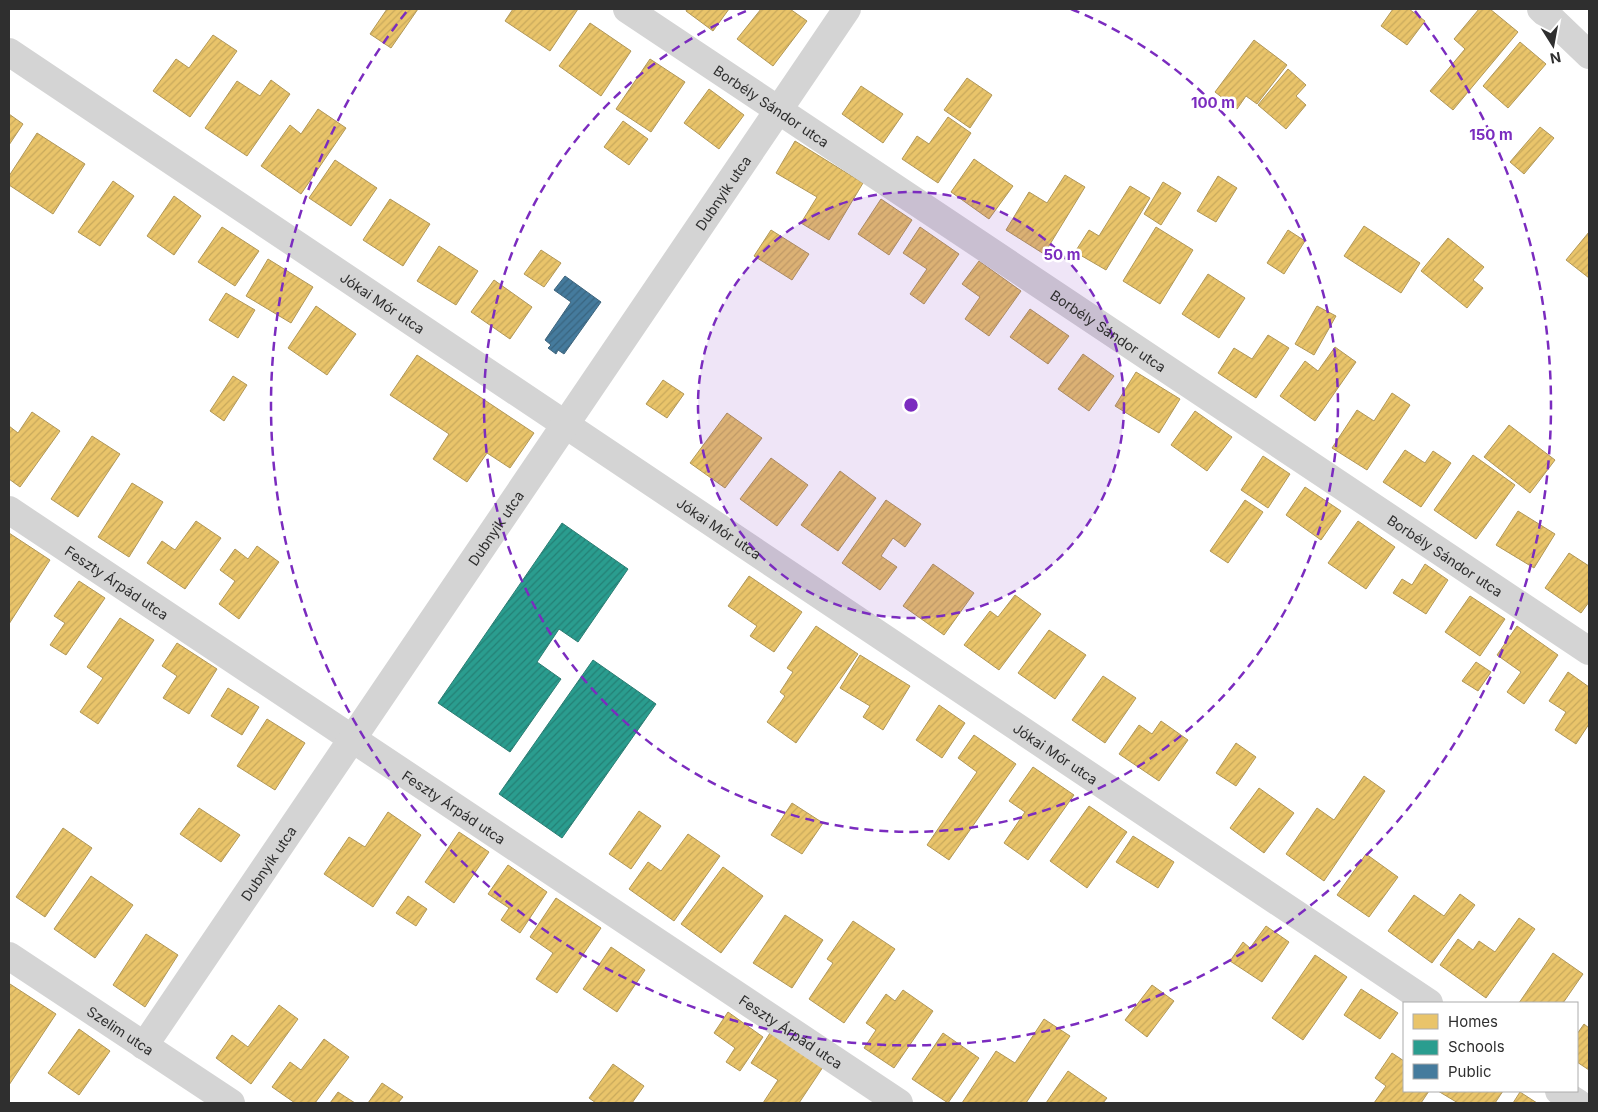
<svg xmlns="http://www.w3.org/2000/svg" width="1598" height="1112" viewBox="0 0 1598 1112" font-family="Inter,sans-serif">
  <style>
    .homes { fill: url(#homes-hatch); stroke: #b19758 }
    .schools { fill: url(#schools-hatch); stroke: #2c7c72 }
    .public { fill: url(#public-hatch); stroke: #3e647c }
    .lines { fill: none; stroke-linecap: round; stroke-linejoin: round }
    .street { stroke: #d4d4d4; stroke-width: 28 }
    .ring { fill: none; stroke: #7b2cbf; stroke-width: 2.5; stroke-dasharray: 9 6 }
    .labels { text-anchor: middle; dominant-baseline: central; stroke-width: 5; stroke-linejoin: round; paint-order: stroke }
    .street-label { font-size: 14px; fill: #2f2f2f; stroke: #fff }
    .centre { fill: #7b2cbf; stroke: #fff; stroke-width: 2.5 }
    .ring-label { font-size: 15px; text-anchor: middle; font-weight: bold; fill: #7b2cbf; stroke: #fff; stroke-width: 5; stroke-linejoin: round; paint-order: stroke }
  </style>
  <defs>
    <pattern id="homes-hatch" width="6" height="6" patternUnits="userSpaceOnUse" patternTransform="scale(1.25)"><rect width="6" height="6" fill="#e9c46a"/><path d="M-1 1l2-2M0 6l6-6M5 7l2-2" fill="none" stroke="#c8a95c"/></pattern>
    <pattern id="schools-hatch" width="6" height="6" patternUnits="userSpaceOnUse" patternTransform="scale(1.25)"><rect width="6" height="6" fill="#2a9d8f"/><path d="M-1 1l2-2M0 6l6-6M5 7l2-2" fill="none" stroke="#248075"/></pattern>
    <pattern id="public-hatch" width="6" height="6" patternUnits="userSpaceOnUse" patternTransform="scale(1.25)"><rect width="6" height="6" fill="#457b9d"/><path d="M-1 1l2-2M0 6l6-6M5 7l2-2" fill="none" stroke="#3a6580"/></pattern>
  </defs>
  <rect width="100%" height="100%" fill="#fff"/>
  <path class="homes" d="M387,9H418L391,48L370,34Z
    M513,9H578L550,51L505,21Z
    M687,9H729L713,31L686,11Z
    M761,9H790L807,21L773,66L737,39Z
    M1393,9H1409L1425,21L1407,45L1381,26Z
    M1479,9H1490L1518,32L1453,110L1430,91L1465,49L1454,39Z
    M590,23L631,51L601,96L559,66Z
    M213,35L237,51L190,117L153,91L176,59L189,68Z
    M1254,40L1287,65L1257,104L1246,96L1237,109L1215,92Z
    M1520,42L1546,64L1508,108L1483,86Z
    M650,59L685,82L651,132L616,109Z
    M1288,69L1306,85L1296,96L1306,105L1286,129L1258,105Z
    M967,78L992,95L970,128L944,110Z
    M271,80L290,94L247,156L205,128L237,81L260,96Z
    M861,86L903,114L883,143L842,114Z
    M709,89L744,115L719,149L684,123Z
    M318,109L346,128L301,194L261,166L290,125L301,134Z
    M9,114L23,124L9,145Z
    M948,117L971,133L938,183L902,159L917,136L929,144Z
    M623,121L648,139L629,165L604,147Z
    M1540,127L1554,138L1524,174L1510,162Z
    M37,133L85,164L53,214L9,185V176Z
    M795,141L863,183L829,240L801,223L817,197L776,173Z
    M974,159L1013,186L989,219L951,192Z
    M335,160L377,188L351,226L309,198Z
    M1065,175L1085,187L1044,254L1006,230L1029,192L1047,203Z
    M1218,176L1237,188L1216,222L1197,211Z
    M113,181L134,196L100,246L78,232Z
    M1163,182L1181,193L1161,225L1144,214Z
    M1130,186L1150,198L1106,270L1075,252L1089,230L1099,236Z
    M174,196L201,216L174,255L147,236Z
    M390,199L430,224L403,266L363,240Z
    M881,199L912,220L889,255L858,234Z
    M1364,226L1420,263L1401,293L1344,256Z
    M222,227L259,251L235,286L198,262Z
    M920,227L959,254L924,304L910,294L927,269L903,253Z
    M1156,227L1193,250L1160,304L1123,281Z
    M771,230L809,254L792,280L754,256Z
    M1288,230L1305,241L1284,274L1267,263Z
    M1589,232V278L1566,260Z
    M1448,238L1484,267L1473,280L1483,288L1467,308L1421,271Z
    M439,246L478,271L456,305L417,281Z
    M541,250L561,263L544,287L524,274Z
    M268,259L313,287L291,323L246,296Z
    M979,261L1021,291L989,336L965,319L980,297L962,284Z
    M1208,274L1245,298L1219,338L1182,314Z
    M494,280L532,307L510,339L471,312Z
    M226,293L255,310L238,338L209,320Z
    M316,306L356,334L327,375L288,348Z
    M1317,306L1336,316L1314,355L1295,344Z
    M1030,309L1069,336L1048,364L1010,337Z
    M1268,335L1289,348L1256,398L1218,373L1234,348L1252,359Z
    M1335,347L1356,362L1315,421L1280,396L1305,361L1318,371Z
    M1083,354L1114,376L1089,411L1058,389Z
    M417,355L534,433L510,468L487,453L467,482L433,459L449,434L390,395Z
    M1136,372L1180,399L1159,433L1115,406Z
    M233,376L247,385L224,421L210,411Z
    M663,380L684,394L667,418L646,404Z
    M1392,393L1410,405L1367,470L1332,448L1357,410L1374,421Z
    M1195,411L1232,437L1207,471L1171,445Z
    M32,412L60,431L20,487L9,479V426L18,433Z
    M727,413L762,438L725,488L690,463Z
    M1509,425L1555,460L1530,493L1484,457Z
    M92,436L120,454L78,517L51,499Z
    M1405,450L1425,463L1433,451L1451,463L1421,507L1383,482Z
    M1473,455L1515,485L1476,539L1434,510Z
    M1263,456L1290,474L1268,508L1241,490Z
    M771,458L808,485L777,526L740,499Z
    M840,471L876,498L838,551L801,525Z
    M132,483L163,502L129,557L98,537Z
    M1305,487L1341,511L1321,540L1286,515Z
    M886,500L921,524L905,547L893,538L881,556L897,567L880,590L842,563Z
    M1245,500L1263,512L1228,563L1210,551Z
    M1518,511L1555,534L1534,568L1496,545Z
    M196,521L221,538L185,589L147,563L162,541L175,550Z
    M1358,521L1395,547L1366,589L1328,563Z
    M9,533L50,560L9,624Z
    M257,546L279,562L239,619L219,604L235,581L220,570L235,549L248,559Z
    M1569,553L1589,566V602L1581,613L1545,588Z
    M933,564L974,593L944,635L903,606Z
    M1425,564L1448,580L1426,614L1393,593L1402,579L1412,585Z
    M749,576L802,612L774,652L750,636L757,626L728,606Z
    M79,581L105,598L66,655L50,645L65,623L54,616Z
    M1015,595L1041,614L999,670L964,645L990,611L998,617Z
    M1470,596L1505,619L1480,656L1445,632Z
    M120,618L154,640L98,724L80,712L103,678L87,667Z
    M816,626L858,654L796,743L767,722L785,696L780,692L793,672L787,668Z
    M1517,626L1558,655L1524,704L1507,692L1521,672L1497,655Z
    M1049,630L1086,655L1055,699L1018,673Z
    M177,643L217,669L189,714L163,698L177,676L162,666Z
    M860,655L910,686L883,730L863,717L870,706L840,688Z
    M1476,662L1491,672L1478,691L1462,681Z
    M1568,672L1589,687V724L1576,744L1555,730L1566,712L1549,701Z
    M1103,676L1136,698L1105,743L1072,720Z
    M228,688L259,707L242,735L211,716Z
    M939,705L965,723L942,758L916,740Z
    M267,719L305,743L275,790L237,766Z
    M1161,721L1188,740L1159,781L1119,754L1139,725L1152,734Z
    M974,735L1016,764L949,860L927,845L977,772L958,758Z
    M1236,743L1256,757L1236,786L1216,773Z
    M1033,767L1074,795L1028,860L1004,843L1025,812L1009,801Z
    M1364,776L1385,791L1324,881L1286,854L1317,808L1334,820Z
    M1259,788L1294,813L1264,853L1230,828Z
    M792,803L823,823L802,854L771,835Z
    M1089,806L1127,832L1087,888L1050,861Z
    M199,808L240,835L221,862L180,834Z
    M639,811L661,826L631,869L609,854Z
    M388,812L421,835L373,907L324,874L349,837L365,847Z
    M63,828L92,848L45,917L16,897Z
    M459,832L489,852L454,903L425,882Z
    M688,834L720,856L674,921L629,889L648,862L661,871Z
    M1133,836L1174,862L1158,888L1116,862Z
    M1366,854L1398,877L1369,917L1337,895Z
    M508,865L547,892L520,933L501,920L509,908L488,894Z
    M723,867L763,896L721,953L681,924Z
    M91,876L133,905L95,958L54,929Z
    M1460,894L1475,905L1432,963L1388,931L1414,895L1444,916Z
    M408,896L427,909L416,926L396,913Z
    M556,898L601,928L557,993L536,979L553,953L530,937Z
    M785,915L823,940L792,988L753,963Z
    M1519,918L1535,929L1486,998L1440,965L1458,939L1473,950L1479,941L1495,952Z
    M853,921L895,949L844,1023L809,999L833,963L827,959Z
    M1266,926L1289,942L1262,982L1230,961L1243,942L1250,948Z
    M146,934L178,955L145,1007L113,985Z
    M611,947L645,970L617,1012L583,989Z
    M1553,953L1583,974L1563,1003H1519Z
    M1315,955L1347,977L1303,1040L1272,1018Z
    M10,984L56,1014L9,1085V986Z
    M1152,985L1174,1001L1147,1037L1125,1020Z
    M1361,989L1398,1013L1380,1039L1344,1015Z
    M903,990L933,1011L894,1068L864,1048L876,1030L866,1023L886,994L895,1001Z
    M279,1005L298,1019L251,1084L216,1058L232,1035L248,1047Z
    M728,1012L763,1037L740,1071L726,1062L735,1048L714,1033Z
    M1044,1019L1070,1036L1026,1103H962L996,1051L1015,1063Z
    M1584,1024L1589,1028V1070L1577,1062V1034Z
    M79,1029L110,1051L79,1095L48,1073Z
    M770,1033L823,1067L799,1103H763L778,1080L751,1063Z
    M943,1033L979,1058L948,1103L912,1079Z
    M324,1039L349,1057L315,1103H295L272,1087L290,1062L301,1070Z
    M1392,1053L1404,1061V1091H1429L1421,1103H1374L1386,1086L1375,1078Z
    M613,1064L644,1086L632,1103H596L589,1098Z
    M1068,1071L1107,1098L1103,1103H1046Z
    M382,1083L403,1097L398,1103H368Z
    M1438,1091H1503L1495,1103H1458Z
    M338,1092L355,1103H330Z
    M1520,1092L1537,1103H1513Z"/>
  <path class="schools" d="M562,523L628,569L578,642L559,629L537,662L561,679L510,752L438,703Z
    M593,660L656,704L562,838L499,794Z"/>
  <path class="public" d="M565,276L601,302L564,354L558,350L556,354L548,348L551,345L545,340L571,302L554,290Z"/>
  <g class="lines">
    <g class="street">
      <path id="s1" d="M627,9L1589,651"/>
      <path d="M1541,9L1589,55"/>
      <path id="s2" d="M9,52L1429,1003"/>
      <path id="s3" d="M9,510L899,1103"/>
      <path id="s4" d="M9,956L231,1103"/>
      <path id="s5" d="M144,1046L847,9"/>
      <path d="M1559,1091L1578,1103"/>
    </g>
  </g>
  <circle cx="911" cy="405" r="213" fill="#7b2cbf" fill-opacity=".12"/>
  <g class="ring">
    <circle cx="911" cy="405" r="213"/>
    <path d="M1071 9A427 427 0 1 1 751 9"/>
    <path d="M1415 11A640 640 0 1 1 407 11"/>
  </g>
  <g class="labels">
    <g class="street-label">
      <text stroke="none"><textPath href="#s1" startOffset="174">Borbély Sándor utca</textPath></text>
      <text stroke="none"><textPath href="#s5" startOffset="1031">Dubnyik utca</textPath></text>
      <text stroke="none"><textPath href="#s2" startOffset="450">Jókai Mór utca</textPath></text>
      <text stroke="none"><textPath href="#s1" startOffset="579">Borbély Sándor utca</textPath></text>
      <text stroke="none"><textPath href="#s5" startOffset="626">Dubnyik utca</textPath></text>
      <text stroke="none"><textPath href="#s2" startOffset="855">Jókai Mór utca</textPath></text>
      <text stroke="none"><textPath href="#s1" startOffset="984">Borbély Sándor utca</textPath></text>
      <text stroke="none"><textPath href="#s3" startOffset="130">Feszty Árpád utca</textPath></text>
      <text stroke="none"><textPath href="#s2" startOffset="1260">Jókai Mór utca</textPath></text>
      <text stroke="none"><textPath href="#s3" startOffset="535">Feszty Árpád utca</textPath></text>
      <text stroke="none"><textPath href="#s5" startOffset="221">Dubnyik utca</textPath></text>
      <text stroke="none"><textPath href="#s4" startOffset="134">Szelim utca</textPath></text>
      <text stroke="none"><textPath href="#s3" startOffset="940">Feszty Árpád utca</textPath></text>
    </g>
  </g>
  <circle cx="911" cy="405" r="8" class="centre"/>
  <g class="ring-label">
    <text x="1213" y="108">100 m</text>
    <text x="1491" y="140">150 m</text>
    <text x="1062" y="260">50 m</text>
  </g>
  <rect width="1598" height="1112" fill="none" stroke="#2f2f2f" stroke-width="20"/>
  <rect x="1403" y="1002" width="175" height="90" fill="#ffffff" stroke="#acacac"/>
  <rect x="1413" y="1014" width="25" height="15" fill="#e9c46a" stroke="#acacac"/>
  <text x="1448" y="1027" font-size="15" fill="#2f2f2f">Homes</text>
  <rect x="1413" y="1040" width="25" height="15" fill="#2a9d8f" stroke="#acacac"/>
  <text x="1448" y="1052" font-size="15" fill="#2f2f2f">Schools</text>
  <rect x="1413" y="1064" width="25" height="15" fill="#457b9d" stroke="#acacac"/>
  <text x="1448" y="1077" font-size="15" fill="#2f2f2f">Public</text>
  <g transform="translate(1553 45) rotate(169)" stroke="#ffffff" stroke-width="4" paint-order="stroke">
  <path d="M0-4L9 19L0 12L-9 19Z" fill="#2f2f2f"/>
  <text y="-8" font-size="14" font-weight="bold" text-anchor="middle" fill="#2f2f2f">N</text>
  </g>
</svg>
